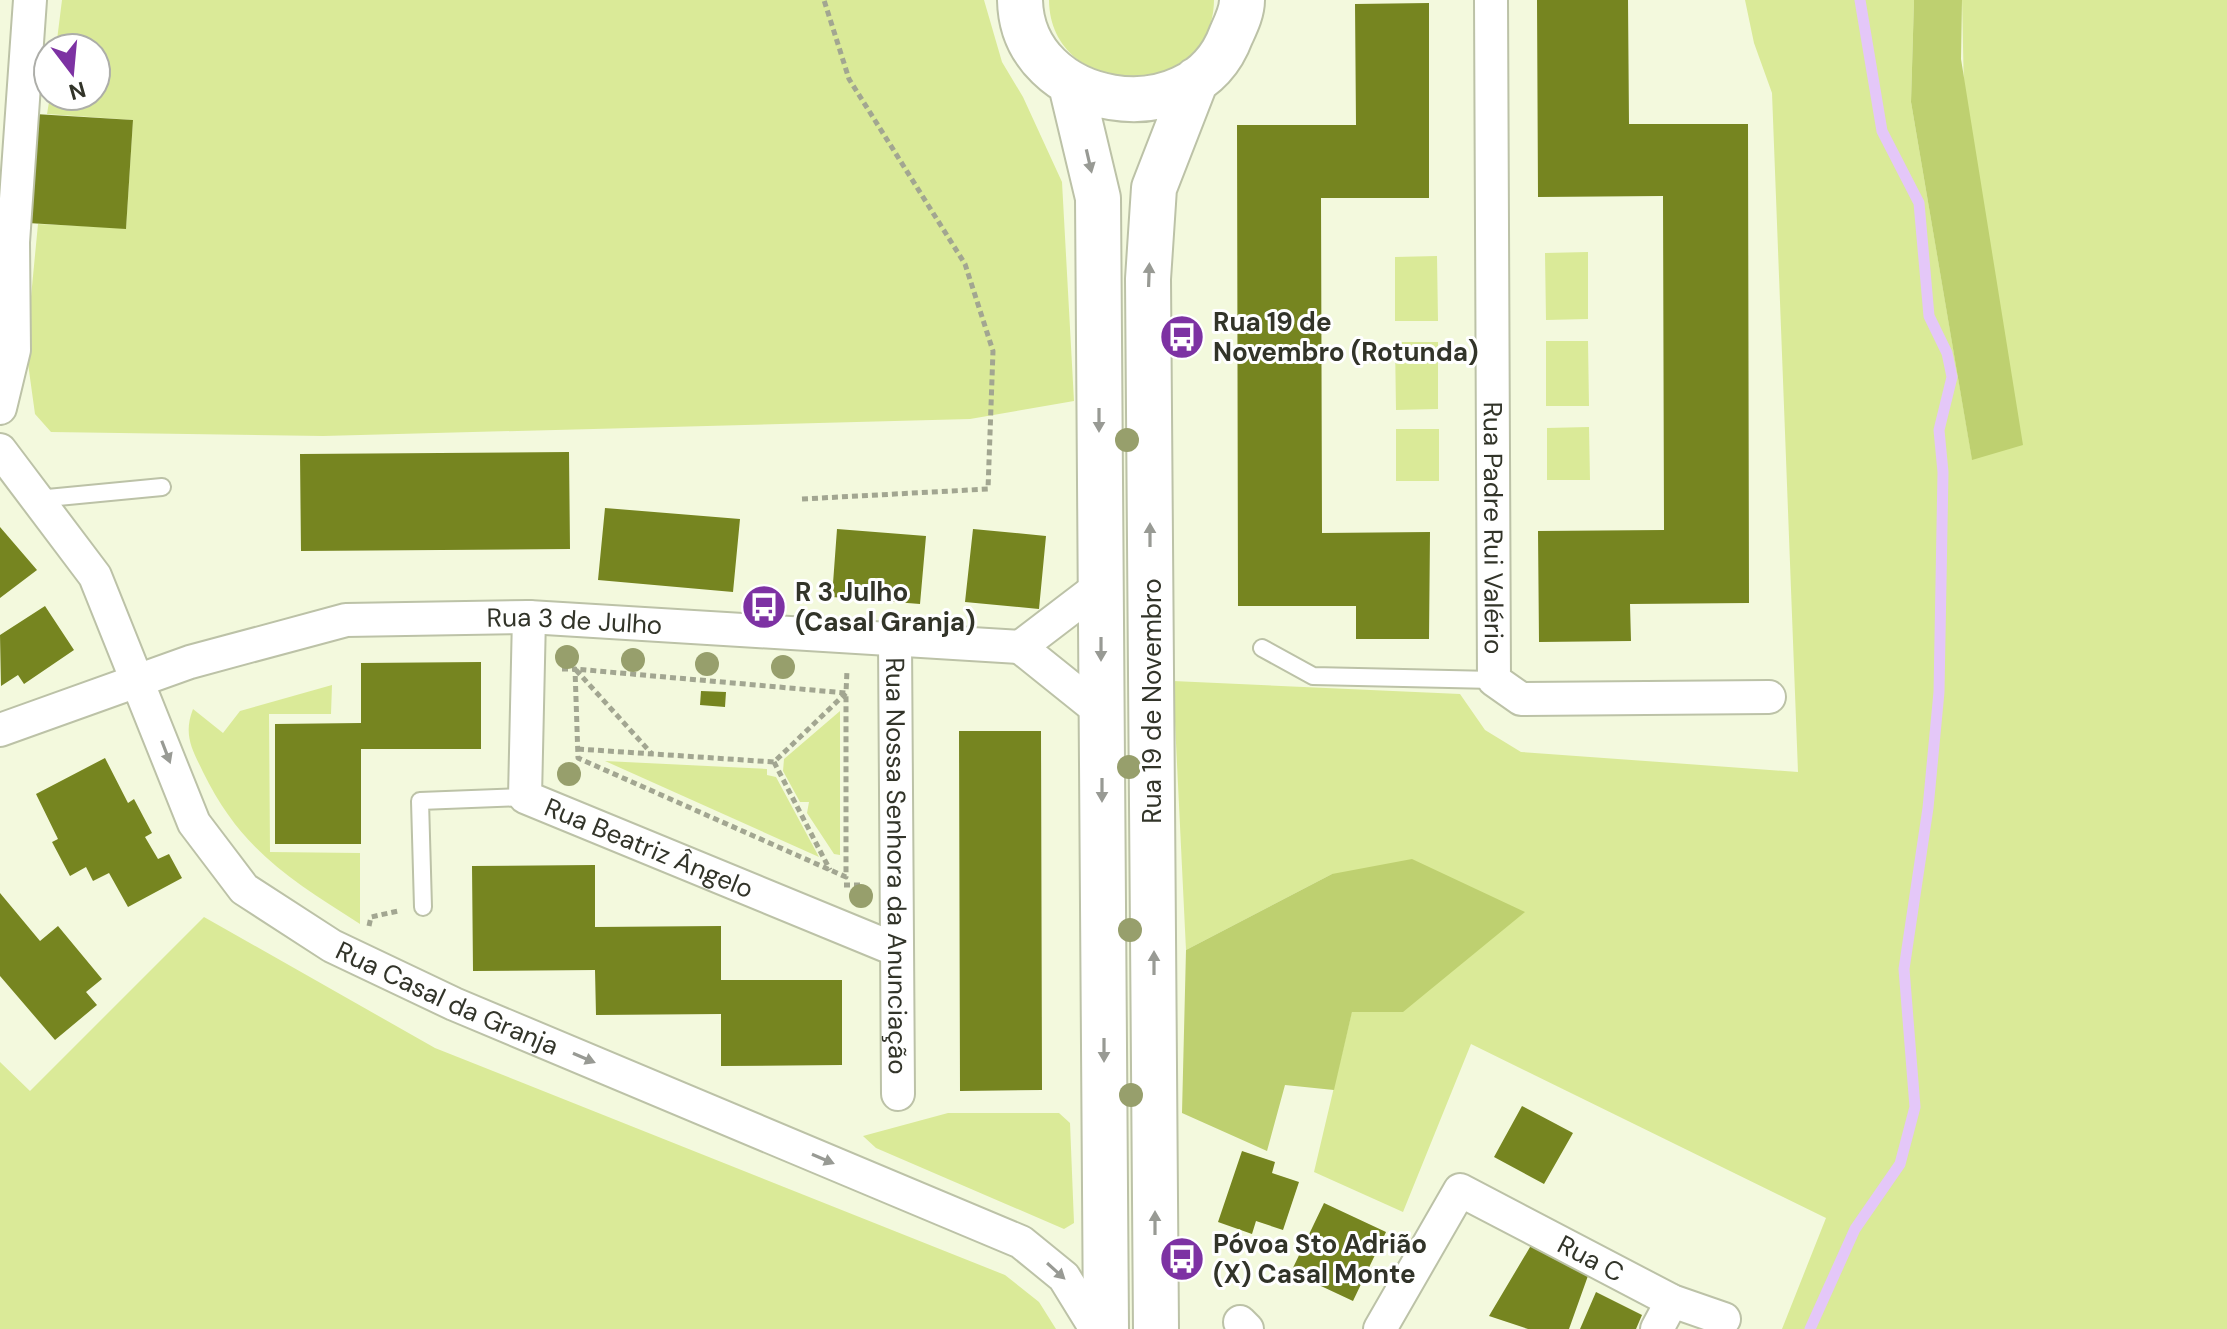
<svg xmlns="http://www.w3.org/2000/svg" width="2227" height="1329" viewBox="0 0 2227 1329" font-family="'DM Sans',sans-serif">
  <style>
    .green { fill: #daea98 }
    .forest { fill: #bed070 }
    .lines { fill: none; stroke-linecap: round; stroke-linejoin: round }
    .stream { stroke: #e4c7f8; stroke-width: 11 }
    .building { fill: #768520 }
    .lane-casing { stroke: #bcc2a7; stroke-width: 20 }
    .street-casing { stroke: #bcc2a7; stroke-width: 36 }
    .secondary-casing { stroke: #bcc2a7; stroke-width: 48 }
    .path { stroke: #a2a691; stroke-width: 5; stroke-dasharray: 6 4; stroke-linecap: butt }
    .lane { stroke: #fff; stroke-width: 16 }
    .street { stroke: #fff; stroke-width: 32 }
    .secondary { stroke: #fff; stroke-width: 44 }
    .tree { fill: #979f6c }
    .oneway { fill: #989a94 }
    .labels { text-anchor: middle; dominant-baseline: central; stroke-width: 6; stroke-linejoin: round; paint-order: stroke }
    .poi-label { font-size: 26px; font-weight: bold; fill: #323429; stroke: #fff; text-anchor: start }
    .street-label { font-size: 26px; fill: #323429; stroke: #fff }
  </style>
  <rect width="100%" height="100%" fill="#f3f9dd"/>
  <path class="green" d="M62,0H984L1002,62L1023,97L1062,182L1074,401L970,419L323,436L51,432L35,414L26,349L38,224L126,228L133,120L47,114L50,96H96V48H56Z
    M1049,0H1214C1213,102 1050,102 1049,0Z
    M1745,0H1914L1911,102L1972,459L1962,0H2227V1329H1782L1826,1218L1471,1044L1403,1212L1314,1172L1352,1011L1332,874L1186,950L1173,681L1460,694L1485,730L1521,752L1798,772L1772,93L1754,43Z
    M1588,252V319L1546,320L1545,253Z
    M1437,256L1438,321H1395V257Z
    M1546,341H1588L1589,406H1546Z
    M1395,342H1438V409L1396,410Z
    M1589,427L1590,480H1547V428Z
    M1396,429H1439V481H1396Z
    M332,685L331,714H269L270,852L360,853V924C290,879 241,850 203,772C192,749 183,735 193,709L223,733L240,711Z
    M840,711V855L834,854L807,813L809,802H800L783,771L784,759Z
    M605,761L767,769V775L776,777L819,857Z
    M204,917L435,1048L1005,1275L1039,1302L1056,1329H0V1062L30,1091Z
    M948,1113H1059L1070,1123L1074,1223L1064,1229L876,1148L863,1136Z"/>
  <path class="forest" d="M1914,0H1962L1961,59L2023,445L1972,460L1911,102Z
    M1412,859L1525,912L1403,1012H1352L1334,1090L1285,1085L1267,1151L1182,1113L1186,950L1332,874Z"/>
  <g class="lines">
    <path class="stream" d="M1810,1329L1855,1229L1900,1164L1915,1107L1904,969L1928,808L1939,692L1943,472L1939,430L1952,377L1947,353L1929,316L1919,203L1882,131L1860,0"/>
  </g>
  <path class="building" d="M1537,0H1628L1629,124H1748L1749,603L1630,604L1631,641L1539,642L1538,531L1664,530L1663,196L1538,197Z
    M1429,3V198H1321L1322,533L1430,532L1429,639H1356V606H1238L1237,125H1356L1355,4Z
    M35,114L133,120L126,229L28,223Z
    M569,452L570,549L301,551L300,454Z
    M605,508L740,519L733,592L598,580Z
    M0,527L37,570L0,598Z
    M837,529L926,536L920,604L832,597Z
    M973,529L1046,536L1039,609L965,602Z
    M45,606L74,650L24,684L18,675L1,686L0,635Z
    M481,662V749H361V844H275V724L361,723V663Z
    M701,691L726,692L725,707L700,705Z
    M959,731H1041L1042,1090L960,1091Z
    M105,758L128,803L134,799L152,833L145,837L158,859L169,854L182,878L128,907L109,873L93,881L86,867L70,876L52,842L58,839L36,794Z
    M595,865V927L721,926V980H842V1065L721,1066V1014L596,1015L595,970L473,971L472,866Z
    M0,893L40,941L58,926L102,979L86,992L97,1005L55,1040L0,976Z
    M1522,1106L1573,1133L1544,1184L1494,1157Z
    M1242,1151L1275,1162L1272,1173L1299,1182L1283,1230L1256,1221L1252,1234L1218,1222Z
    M1324,1203L1386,1232L1353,1301L1291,1272Z
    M1533,1242L1589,1273L1569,1329H1528L1489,1316Z
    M1596,1292L1642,1315L1636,1329H1580Z"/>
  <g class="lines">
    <g class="lane-casing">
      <path id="lane" d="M37,499L162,487
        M1262,648L1313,676L1494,680
        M423,907L420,801L525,797"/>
    </g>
    <g class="street-casing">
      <g id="street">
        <path id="s1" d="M1491,0L1494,680L1521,699L1769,697"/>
        <path d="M0,408L14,350L13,242L30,0"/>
        <path id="s2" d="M0,450L95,576L194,823L244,889L332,946L454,1004L1021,1242L1064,1277L1096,1329"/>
        <path id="s3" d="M529,617L525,797L897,950"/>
        <path id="s4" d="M895,640L898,1094"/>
        <path d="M1020,647L1101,712"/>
        <path d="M1020,647L1100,586"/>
        <path id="s5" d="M0,730L190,662L346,620L529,617L1020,647"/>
        <path d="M1240,1322L1247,1329"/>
        <path id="s6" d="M1380,1329L1460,1190L1672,1301L1724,1319"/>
        <path d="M1657,1329L1672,1301"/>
      </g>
    </g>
    <g class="secondary-casing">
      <path id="secondary" d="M1020,0C1022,110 1193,138 1231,35C1236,24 1242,12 1242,0
        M1071,85L1098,198L1106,1329
        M1156,1329L1148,279L1154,188L1196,80"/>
    </g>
    <path class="path" d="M802,499L988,489L993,351L965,264L849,79L824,0
      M562,669H575L578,758L846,877V693L575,669
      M576,670L652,754
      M578,749L774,762L846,693L847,670
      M774,762L830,870
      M844,885H863
      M369,926L371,917L398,911"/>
    <use href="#lane" class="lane"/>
    <use href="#street" class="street"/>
    <use href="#secondary" class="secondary"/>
  </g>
  <g class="tree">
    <circle cx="1127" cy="440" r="12"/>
    <circle cx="567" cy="657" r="12"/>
    <circle cx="633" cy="660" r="12"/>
    <circle cx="707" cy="664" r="12"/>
    <circle cx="783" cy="667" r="12"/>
    <circle cx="1129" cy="767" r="12"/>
    <circle cx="569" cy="774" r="12"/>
    <circle cx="861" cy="896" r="12"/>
    <circle cx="1130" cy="930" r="12"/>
    <circle cx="1131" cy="1095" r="12"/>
  </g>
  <defs><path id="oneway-solid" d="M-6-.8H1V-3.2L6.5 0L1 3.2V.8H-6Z" transform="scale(2)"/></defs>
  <g class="oneway">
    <use href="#oneway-solid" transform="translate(1089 161) rotate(77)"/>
    <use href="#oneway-solid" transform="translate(1149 275) rotate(-88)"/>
    <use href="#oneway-solid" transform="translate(1099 420) rotate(90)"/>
    <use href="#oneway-solid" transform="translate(1150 535) rotate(-90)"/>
    <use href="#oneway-solid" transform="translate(1101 649) rotate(90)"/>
    <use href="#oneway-solid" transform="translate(166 752) rotate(69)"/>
    <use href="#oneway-solid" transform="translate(1102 790) rotate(90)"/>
    <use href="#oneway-solid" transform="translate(1154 963) rotate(-90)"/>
    <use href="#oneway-solid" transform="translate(1104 1050) rotate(90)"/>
    <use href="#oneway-solid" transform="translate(584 1058) rotate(23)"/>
    <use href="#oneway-solid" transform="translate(823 1159) rotate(23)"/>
    <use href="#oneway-solid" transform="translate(1155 1223) rotate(-90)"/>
    <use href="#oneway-solid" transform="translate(1056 1271) rotate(42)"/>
  </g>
  <defs>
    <g id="bus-disc" transform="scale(2.3)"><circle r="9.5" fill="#7d32a3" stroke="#fff"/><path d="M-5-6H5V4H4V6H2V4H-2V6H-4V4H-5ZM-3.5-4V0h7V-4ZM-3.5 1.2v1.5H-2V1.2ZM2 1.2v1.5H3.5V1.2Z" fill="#fff"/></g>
  </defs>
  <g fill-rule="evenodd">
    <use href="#bus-disc" x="1182" y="337"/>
    <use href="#bus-disc" x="764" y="607"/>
    <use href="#bus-disc" x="1182" y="1259"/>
  </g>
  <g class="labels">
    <g class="poi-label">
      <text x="1213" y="322">Rua 19 de<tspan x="1213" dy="30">Novembro (Rotunda)</tspan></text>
      <text x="795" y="592">R 3 Julho<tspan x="795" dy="30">(Casal Granja)</tspan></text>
      <text x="1213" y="1244">Póvoa Sto Adrião<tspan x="1213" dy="30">(X) Casal Monte</tspan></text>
    </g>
    <g class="street-label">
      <text stroke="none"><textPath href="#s1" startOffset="528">Rua Padre Rui Valério</textPath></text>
      <text stroke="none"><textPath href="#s5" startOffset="592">Rua 3 de Julho</textPath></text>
      <text transform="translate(1152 701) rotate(-90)">Rua 19 de Novembro</text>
      <text stroke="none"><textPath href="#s3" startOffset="314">Rua Beatriz Ângelo</textPath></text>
      <text stroke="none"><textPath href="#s4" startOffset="226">Rua Nossa Senhora da Anunciação</textPath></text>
      <text stroke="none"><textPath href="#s2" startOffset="738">Rua Casal da Granja</textPath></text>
      <text stroke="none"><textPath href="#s6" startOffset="308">Rua C</textPath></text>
    </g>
  </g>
  <g transform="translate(72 72) rotate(164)"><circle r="38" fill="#ffffff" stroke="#adaea9" stroke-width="2"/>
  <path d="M0-6L14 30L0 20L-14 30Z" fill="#7d32a3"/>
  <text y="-12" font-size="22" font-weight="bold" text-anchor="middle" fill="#323429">N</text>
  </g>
</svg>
